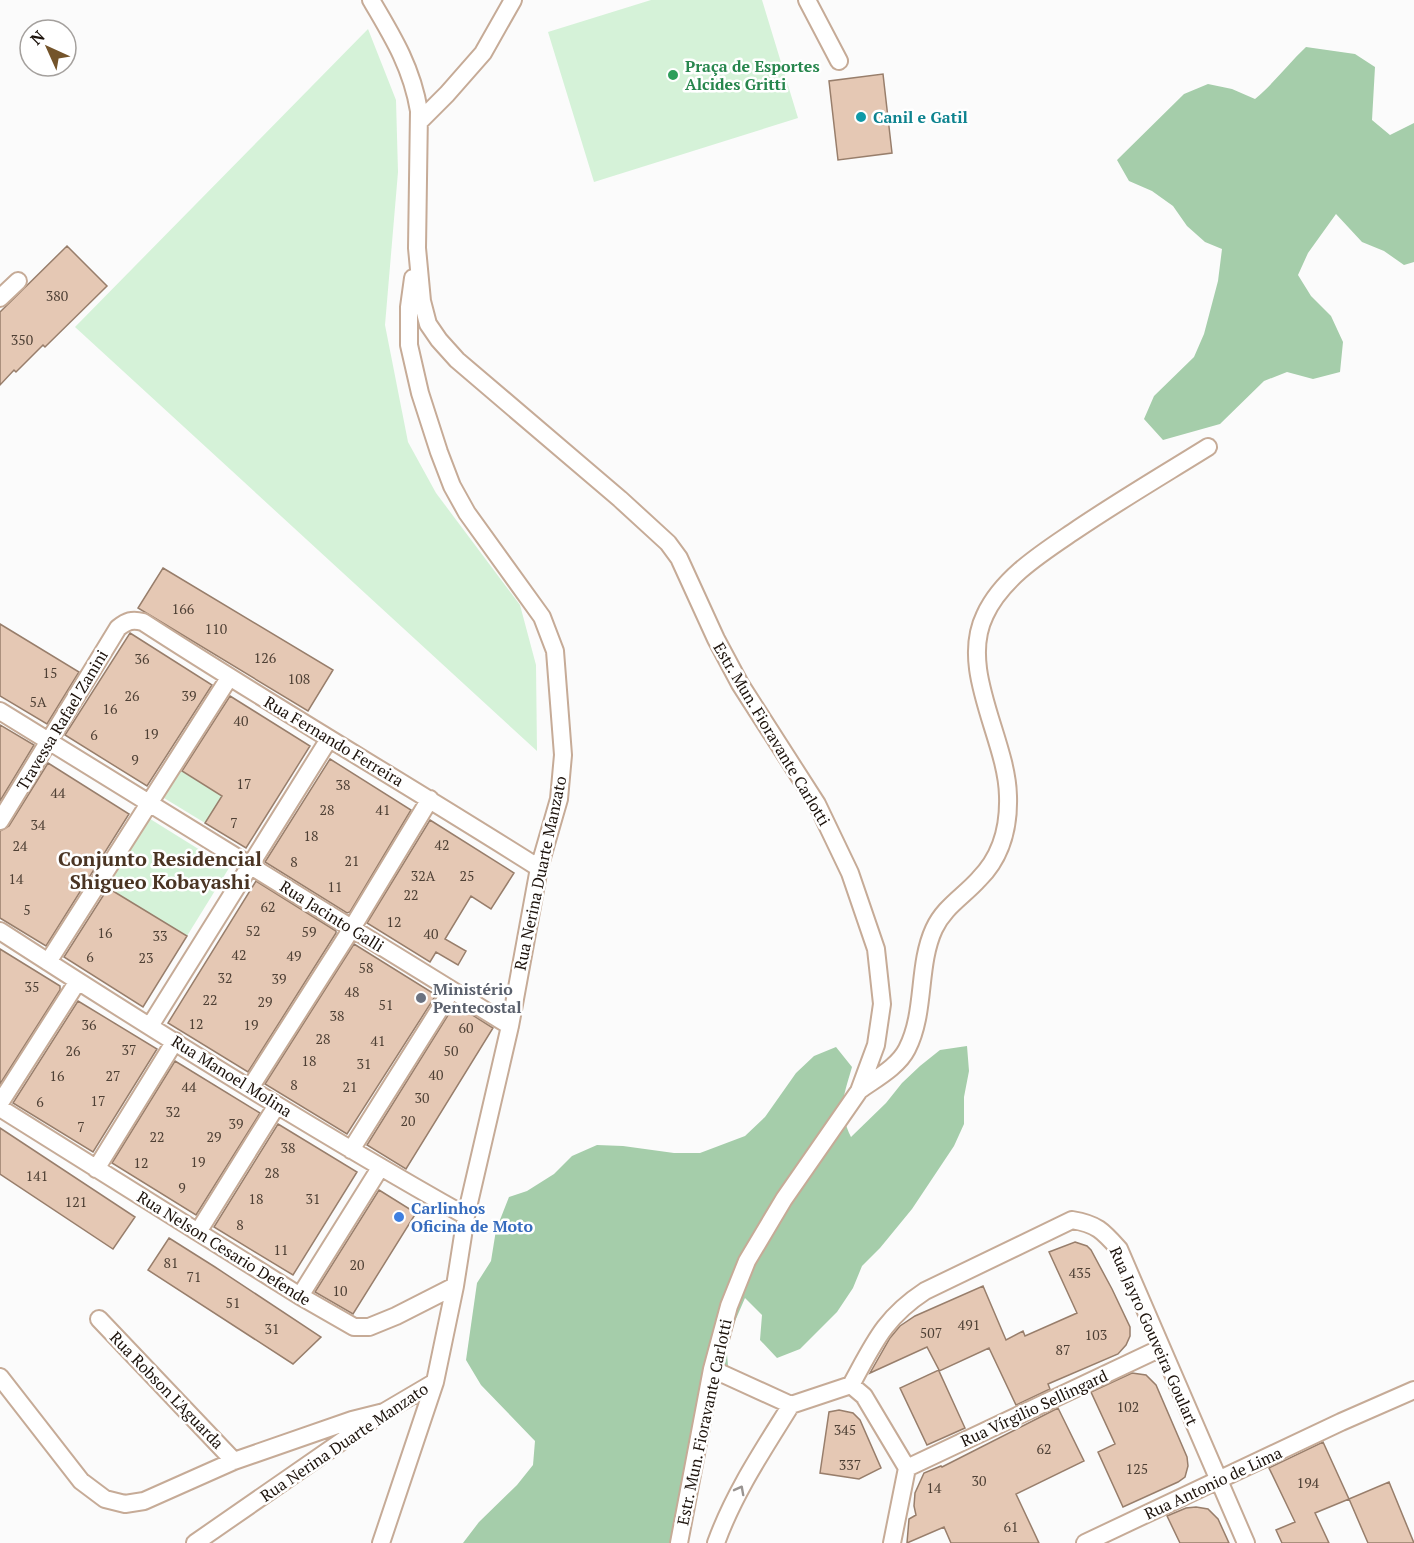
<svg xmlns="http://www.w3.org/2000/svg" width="1414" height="1543" viewBox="0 0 1414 1543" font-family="'PT Serif',serif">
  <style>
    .green { fill: #d5f2d8 }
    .forest { fill: #a5cdaa }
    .building { fill: #e5c8b4; stroke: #987e6b; stroke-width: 1.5 }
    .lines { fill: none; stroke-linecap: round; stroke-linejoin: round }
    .minor-casing { stroke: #c6ab97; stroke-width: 20 }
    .minor { stroke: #fff; stroke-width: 16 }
    .oneway { stroke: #999491 }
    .leisure-dot { fill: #2e9e5b; stroke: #fff; stroke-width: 2 }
    .culture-dot { fill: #0f9aa8; stroke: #fff; stroke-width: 2 }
    .worship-dot { fill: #6b7280; stroke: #fff; stroke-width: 2 }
    .shop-dot { fill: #3f7fe0; stroke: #fff; stroke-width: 2 }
    .labels { text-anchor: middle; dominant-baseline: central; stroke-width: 5; stroke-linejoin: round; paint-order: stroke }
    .number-label { font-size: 14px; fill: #4e4035 }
    .leisure-label { font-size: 16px; font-weight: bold; fill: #27864d; stroke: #fff; text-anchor: start }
    .culture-label { font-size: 16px; font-weight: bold; fill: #0d838f; stroke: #fff; text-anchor: start }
    .street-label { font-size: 16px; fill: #1c120b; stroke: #fff }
    .worship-label { font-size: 16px; font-weight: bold; fill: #5b616d; stroke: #fff; text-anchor: start }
    .shop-label { font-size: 16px; font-weight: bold; fill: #366cbe; stroke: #fff; text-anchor: start }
    .quarter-label { font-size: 20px; font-weight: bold; fill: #4a3423; stroke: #fff }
  </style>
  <rect width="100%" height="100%" fill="#fbfbfb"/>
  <path class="green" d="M651,0H762L798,118L594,182L548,32Z
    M368,29L396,100L398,172L385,325L408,442L436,493L520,605L536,665L537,751L75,327Z
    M181,771L222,796L205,823L164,798Z
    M147,817L229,868L187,936L105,886Z"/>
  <path class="forest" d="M1306,47L1355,54L1375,67L1372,120L1390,135L1414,123V262L1404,265L1384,251L1362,242L1336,214L1308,253L1298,275L1311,296L1331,316L1343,342L1340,372L1313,379L1287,372L1264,381L1220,424L1163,440L1144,419L1154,396L1194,357L1204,334L1218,281L1222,249L1205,242L1187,226L1173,206L1152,191L1129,181L1117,160L1184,94L1208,84L1232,89L1255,99C1274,83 1288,64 1306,47Z
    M967,1046L969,1071L964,1097V1124L954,1146L912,1209L880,1248L862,1266L853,1288L837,1312L800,1349L777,1358L760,1340L762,1315L745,1298L726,1342L728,1366L713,1386L690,1460L681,1483V1543H463L479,1522L517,1485L533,1465L535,1441L481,1385L466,1360L477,1283L491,1261L496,1230L509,1197L527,1191L554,1174L572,1156L597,1145L623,1146L674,1153H700L745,1136L765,1117L796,1073L814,1056L836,1047L852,1067C844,1095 837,1109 851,1137L886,1103L902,1083L920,1066L940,1050Z"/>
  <path class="building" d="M883,74L892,153L838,160L829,81Z
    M67,246L107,286L45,347L43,345L16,372L14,370L0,385V312Z
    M163,568L333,670L308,711L138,608Z
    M0,624L79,672L47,724L0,696Z
    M130,633L212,685L147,786L65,735Z
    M230,696L310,746L246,848L205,823L222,796L182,771Z
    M0,725L34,745L0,801Z
    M330,759L411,810L350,912L347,913L265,862Z
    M48,763L129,814L46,946L0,918V831L9,826Z
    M430,820L514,873L491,909L471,896L445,939L466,951L458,965L436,952L430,962L367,923Z
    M256,881L336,931V933L248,1072L168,1023Z
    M108,888L187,936L143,1007L64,957Z
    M354,944L436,995L347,1134L265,1084Z
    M0,949L60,986V990L0,1084Z
    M78,1001L157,1049L93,1152L13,1103Z
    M455,1004L493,1028L406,1169L367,1145Z
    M175,1061L260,1113L196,1215L112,1163Z
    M278,1124L357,1172L293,1275L214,1227Z
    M0,1128L135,1217L113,1249L0,1174Z
    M379,1190L416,1213L353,1314L315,1292Z
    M169,1238L215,1267L321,1337L293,1364L148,1270Z
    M1075,1242L1087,1246L1091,1250L1112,1289L1130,1327V1336L1126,1345L1118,1354L1048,1384L1050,1389L1016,1405L989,1348L939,1371L965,1428L927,1445L900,1388L939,1370L927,1347L870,1373L890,1338L900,1326L915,1316L983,1286L1006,1340L1023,1331L1025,1336L1077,1313L1049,1252Z
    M1132,1373L1146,1375L1156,1385L1187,1457L1188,1466L1185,1477L1178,1482L1123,1507L1098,1452L1115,1444L1091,1392Z
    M1058,1408L1084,1461L1016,1494L1039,1543H951L944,1527L907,1543L909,1519L916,1515L914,1506L915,1493L924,1473L941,1466L942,1467Z
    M839,1410L853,1413L860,1420L881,1468L859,1479L820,1473L829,1412Z
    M1323,1442L1349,1499L1389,1482L1414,1543H1368L1349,1499L1315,1513L1329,1543H1282L1276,1530L1295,1522L1269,1468Z
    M1196,1507L1208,1509L1218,1519L1229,1543H1180L1167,1516L1186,1508Z"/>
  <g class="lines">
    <g class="minor-casing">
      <path id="minor" d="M371,0C393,37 412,68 419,111L417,248L422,301L428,324L439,340L457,360L620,499L668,543L679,558L716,639L740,684L817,804L850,873L876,949L882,1004L876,1045L859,1091L784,1199L747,1261L729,1306L712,1369L679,1543
        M807,0L839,61
        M419,122L447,94L483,53L513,0
        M0,298L18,281
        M0,711L510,1026
        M0,821L118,628C127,621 132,619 143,622C274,707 408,785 539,868
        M0,931C153,1030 308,1127 466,1216
        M48,962L229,678
        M150,1026L329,739
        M250,1088L352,928L430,799
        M860,1090C875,1079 898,1067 907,1049C926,1012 917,966 934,929C944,907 964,896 979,879C1002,856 1009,827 1008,796C1007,739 958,670 985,615C1002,578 1042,553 1073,532C1117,502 1163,475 1208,447
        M0,1103L78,981
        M0,1108L300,1296L354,1327H369L396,1316L455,1286
        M351,1150L451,991
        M96,1169L175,1041
        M198,1232L277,1105
        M300,1296L380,1168
        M99,1319L234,1461
        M712,1369L791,1405L851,1385C874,1343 884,1318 925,1291L1072,1220C1097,1224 1103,1231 1119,1249L1246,1543
        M0,1377L81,1481L105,1499L125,1504L144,1501L234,1461L352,1420L384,1412
        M851,1385L864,1396L907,1468L892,1543
        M907,1468L1161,1348
        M195,1543L384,1412L435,1382
        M381,1543L435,1382L455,1286L466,1216L510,1026L539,868L559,799L563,755L555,651L542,617L467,513L452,486L439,452L420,393L409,345V307L413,278
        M716,1543C734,1493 763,1450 791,1405
        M1085,1543L1341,1422L1414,1390"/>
    </g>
    <use href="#minor" class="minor"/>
  </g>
  <defs><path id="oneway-chevron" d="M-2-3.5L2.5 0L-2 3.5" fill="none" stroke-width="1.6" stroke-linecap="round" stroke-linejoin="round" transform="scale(1.5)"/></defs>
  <use class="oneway" href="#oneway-chevron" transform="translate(740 1490) rotate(-62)"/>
  <circle class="leisure-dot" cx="673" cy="75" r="6"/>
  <circle class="culture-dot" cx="861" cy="117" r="6"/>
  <circle class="worship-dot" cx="421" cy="998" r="6"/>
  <circle class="shop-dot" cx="399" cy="1217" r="6"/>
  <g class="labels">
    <g class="number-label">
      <text x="57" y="295">380</text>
      <text x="22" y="339">350</text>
      <text x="183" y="608">166</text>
      <text x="216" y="628">110</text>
      <text x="265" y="657">126</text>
      <text x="142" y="658">36</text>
      <text x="50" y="672">15</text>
      <text x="299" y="678">108</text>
      <text x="132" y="695">26</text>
      <text x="189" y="695">39</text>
      <text x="38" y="701">5A</text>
      <text x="110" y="708">16</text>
      <text x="241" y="720">40</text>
      <text x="151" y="733">19</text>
      <text x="94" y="734">6</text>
      <text x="135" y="759">9</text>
      <text x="244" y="783">17</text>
      <text x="343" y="784">38</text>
      <text x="58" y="792">44</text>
      <text x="327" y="809">28</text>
      <text x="383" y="809">41</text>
      <text x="234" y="822">7</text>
      <text x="38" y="824">34</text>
      <text x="311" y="835">18</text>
      <text x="442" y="844">42</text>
      <text x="20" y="845">24</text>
      <text x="352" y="860">21</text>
      <text x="294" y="861">8</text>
      <text x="423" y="875">32A</text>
      <text x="467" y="875">25</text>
      <text x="16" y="878">14</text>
      <text x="335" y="886">11</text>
      <text x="411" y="894">22</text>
      <text x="268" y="906">62</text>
      <text x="27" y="909">5</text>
      <text x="394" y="921">12</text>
      <text x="253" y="930">52</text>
      <text x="309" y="931">59</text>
      <text x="105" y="932">16</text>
      <text x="431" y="933">40</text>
      <text x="160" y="935">33</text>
      <text x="239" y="954">42</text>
      <text x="294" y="955">49</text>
      <text x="90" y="956">6</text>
      <text x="146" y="957">23</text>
      <text x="366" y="967">58</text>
      <text x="225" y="977">32</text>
      <text x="279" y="978">39</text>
      <text x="32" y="986">35</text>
      <text x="352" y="991">48</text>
      <text x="210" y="999">22</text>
      <text x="265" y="1001">29</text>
      <text x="386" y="1004">51</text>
      <text x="337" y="1015">38</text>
      <text x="196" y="1023">12</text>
      <text x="89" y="1024">36</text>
      <text x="251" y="1024">19</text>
      <text x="466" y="1027">60</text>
      <text x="323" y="1038">28</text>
      <text x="378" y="1040">41</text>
      <text x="129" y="1049">37</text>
      <text x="73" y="1050">26</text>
      <text x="451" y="1050">50</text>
      <text x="309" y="1060">18</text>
      <text x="364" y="1063">31</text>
      <text x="436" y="1074">40</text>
      <text x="57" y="1075">16</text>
      <text x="113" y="1075">27</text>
      <text x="294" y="1084">8</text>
      <text x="189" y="1086">44</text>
      <text x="350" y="1086">21</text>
      <text x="422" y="1097">30</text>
      <text x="98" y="1100">17</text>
      <text x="40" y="1101">6</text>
      <text x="173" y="1111">32</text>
      <text x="408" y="1120">20</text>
      <text x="236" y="1123">39</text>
      <text x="81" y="1126">7</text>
      <text x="157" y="1136">22</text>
      <text x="214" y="1136">29</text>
      <text x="288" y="1147">38</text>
      <text x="198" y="1161">19</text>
      <text x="141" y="1162">12</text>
      <text x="272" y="1172">28</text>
      <text x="37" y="1175">141</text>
      <text x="182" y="1187">9</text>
      <text x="256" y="1198">18</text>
      <text x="313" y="1198">31</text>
      <text x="76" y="1201">121</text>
      <text x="240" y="1224">8</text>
      <text x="281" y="1249">11</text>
      <text x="171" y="1262">81</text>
      <text x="357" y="1264">20</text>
      <text x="1080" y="1272">435</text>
      <text x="194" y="1276">71</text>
      <text x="340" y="1290">10</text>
      <text x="233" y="1302">51</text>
      <text x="969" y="1324">491</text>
      <text x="272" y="1328">31</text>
      <text x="931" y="1332">507</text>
      <text x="1096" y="1334">103</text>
      <text x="1063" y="1349">87</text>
      <text x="1128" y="1406">102</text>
      <text x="845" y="1429">345</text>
      <text x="1044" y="1448">62</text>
      <text x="850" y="1464">337</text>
      <text x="1137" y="1468">125</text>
      <text x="979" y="1480">30</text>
      <text x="1308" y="1482">194</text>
      <text x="934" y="1487">14</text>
      <text x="1011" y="1526">61</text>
    </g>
    <g class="leisure-label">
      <text x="685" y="66">Praça de Esportes<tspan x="685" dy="18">Alcides Gritti</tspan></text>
    </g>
    <g class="culture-label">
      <text x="873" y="117">Canil e Gatil</text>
    </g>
    <g class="street-label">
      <text transform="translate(62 720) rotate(-59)">Travessa Rafael Zanini</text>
      <text transform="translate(772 734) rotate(59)">Estr. Mun. Fioravante Carlotti</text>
      <text transform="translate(334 741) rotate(31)">Rua Fernando Ferreira</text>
      <text transform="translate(540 873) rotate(-78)">Rua Nerina Duarte Manzato</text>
      <text transform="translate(332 916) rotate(32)">Rua Jacinto Galli</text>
      <text transform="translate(232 1076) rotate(32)">Rua Manoel Molina</text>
      <text transform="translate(224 1248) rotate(32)">Rua Nelson Cesario Defende</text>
      <text transform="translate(1154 1336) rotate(66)">Rua Jayro Gouveira Goulart</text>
      <text transform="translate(167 1390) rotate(46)">Rua Robson L'Aguarda</text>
      <text transform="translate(1034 1408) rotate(-25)">Rua Vírgilio Sellingard</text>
      <text transform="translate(704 1422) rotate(-78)">Estr. Mun. Fioravante Carlotti</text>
      <text transform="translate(344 1442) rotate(-34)">Rua Nerina Duarte Manzato</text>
      <text transform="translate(1213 1483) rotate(-25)">Rua Antonio de Lima</text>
    </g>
    <g class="worship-label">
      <text x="433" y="989">Ministério<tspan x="433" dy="18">Pentecostal</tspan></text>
    </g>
    <g class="shop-label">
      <text x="411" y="1208">Carlinhos<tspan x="411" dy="18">Oficina de Moto</tspan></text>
    </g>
    <g class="quarter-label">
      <text x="160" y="858">Conjunto Residencial<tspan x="160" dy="23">Shigueo Kobayashi</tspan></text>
    </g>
  </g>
  <g transform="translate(48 48) rotate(315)"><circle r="28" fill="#ffffff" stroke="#a4a09d" stroke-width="1.5"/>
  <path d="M0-4.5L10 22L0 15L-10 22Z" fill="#74542a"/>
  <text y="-9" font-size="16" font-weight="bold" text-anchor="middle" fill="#1c120b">N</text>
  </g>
</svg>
